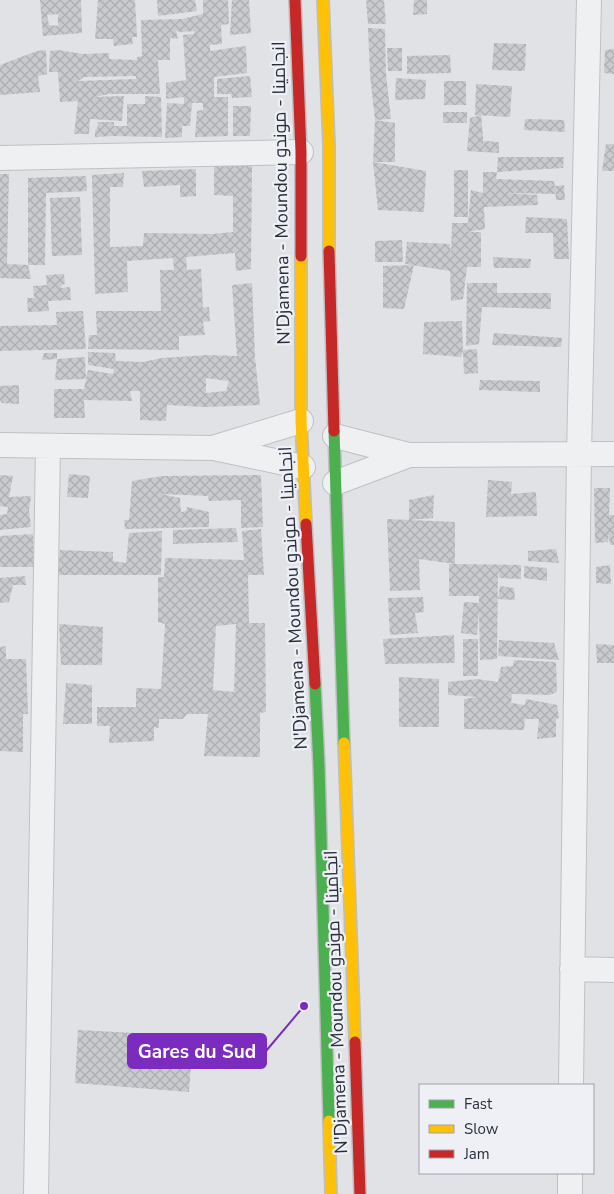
<svg xmlns="http://www.w3.org/2000/svg" width="614" height="1194" viewBox="0 0 614 1194" font-family="'Nunito Sans',Cairo,sans-serif">
  <style>
    .building { fill: url(#building-cross-hatch); fill-rule: evenodd }
    .lines { fill: none; stroke-linecap: round; stroke-linejoin: round }
    .street-casing { stroke: #bfc0c3; stroke-width: 26 }
    .fast-casing { stroke: #bdbfc2; stroke-width: 14 }
    .slow-casing { stroke: #bdbfc2; stroke-width: 14 }
    .jam-casing { stroke: #bdbfc2; stroke-width: 14 }
    .street { stroke: #eff0f2; stroke-width: 24 }
    .fast { stroke: #4caf50; stroke-width: 11 }
    .slow { stroke: #ffc107; stroke-width: 11 }
    .jam { stroke: #c62828; stroke-width: 11 }
    .labels { text-anchor: middle; dominant-baseline: central; stroke-width: 4.5; stroke-linejoin: round; paint-order: stroke }
    .street-label { font-size: 18px; fill: #292e3c; stroke: #eef0f5 }
    .leader { fill: none; stroke: #7b2cbf; stroke-width: 2 }
    .callout-dot { fill: #7b2cbf; stroke: #eef0f5; stroke-width: 2 }
    .callout { fill: #7b2cbf; stroke: #7b2cbf; stroke-width: 2 }
    .callout-label { font-size: 19px; text-anchor: middle; font-weight: bold; fill: #fff }
  </style>
  <defs>
    <pattern id="building-cross-hatch" width="8" height="8" patternUnits="userSpaceOnUse" patternTransform="scale(1.25)"><rect width="8" height="8" fill="#c9cacd"/><path d="M0 0l8 8M0 8l8-8" fill="none" stroke="#adaeb1"/></pattern>
  </defs>
  <rect width="100%" height="100%" fill="#e1e2e5"/>
  <path class="building" d="M40,0H81L82,33L43,36ZM58,14V26L49,25L47,15Z
    M98,0H135L137,37H132L133,44L114,46L113,39H95Z
    M157,0H195L197,11L158,16Z
    M203,0H228L229,24L221,25L222,44L210,45V51L246,46L247,73L214,77V97H228V136L195,137L197,111L203,110V103H192L190,126H182V137L165,138L167,103L184,104V97L166,99V83L186,80L183,35L194,34V31L182,32L176,31L178,39L170,38V60H158L160,94H109L94,97L124,96L122,121L90,119L89,134H74L78,101L60,102L58,72H49L50,51L58,50L83,54L109,53V59L137,60V57L142,56L141,20L182,19L203,14ZM136,76V79L78,81L84,77Z
    M232,0H249L251,33L230,35Z
    M366,0H384L386,24H368Z
    M414,0H427V14L413,15Z
    M368,28L385,29L386,74L391,119L375,120L370,75Z
    M494,43L526,44L525,71L492,70Z
    M387,48H402V71H388Z
    M614,49V74L604,73L605,50Z
    M46,50L47,74L38,76L40,92L0,95V65L37,51Z
    M450,55L451,73L407,74V56Z
    M250,76L252,97L232,98L231,94H217V79Z
    M396,78L426,80L425,99L395,100Z
    M444,81H466V105H444Z
    M476,84L512,86L510,117L475,115Z
    M145,96L161,97L162,137L113,136L95,137V130L97,129L98,122H114V126H127V104H145Z
    M233,106H251L250,136H233Z
    M443,112H467V123H443Z
    M481,115L484,148V141L499,142V153L467,151L470,118Z
    M525,119L564,120L565,132L524,130Z
    M375,120L395,123V162H373Z
    M606,144H614V171H602Z
    M498,157H564L563,168L497,172L496,179L554,181L556,194L505,193L537,195L538,205L484,207L485,229L467,232H481V267H467L463,299L451,301L450,271L405,264L407,242L450,244L451,255L452,223H468L471,190L483,193V172H497Z
    M252,162L251,269L236,271L235,253L186,257L187,270L201,269L203,308L209,307L210,321L203,322L205,335L179,336V350L88,349L89,335H97L96,311H161L160,270H174L173,258L127,261L128,292L95,294L92,175L124,173L123,187H110V247L143,246L144,233L213,234L233,232V196L214,195V164Z
    M373,162L426,171L424,212L378,210Z
    M196,169V196L180,197V185L144,187L142,171Z
    M454,170H468V217H454Z
    M0,174H9L7,264L28,265V178L86,176L87,191L46,193L45,265H28L31,279L0,278Z
    M564,185L565,200H556L555,186Z
    M80,197L82,255L52,256L50,198Z
    M526,217L567,219L569,259H554L553,233H525Z
    M402,240L403,262H375V241Z
    M493,257L531,259L530,268H494Z
    M414,265L404,309L383,308V266Z
    M64,274L65,284L62,285L61,288L70,287L71,300L48,301L49,311L28,312L27,298H34L33,286L47,285L46,275Z
    M252,283L255,357L260,405L205,407L167,405L166,421L140,420V391H130L132,401L84,400L85,418H54V389H84L86,379L55,380L57,359L85,357L86,379L88,370L113,374L114,369L88,365V352L115,353L116,361L143,362L162,358L207,355L237,356L232,285ZM206,378L229,381L226,391L206,393Z
    M467,283H497V293H551V309L482,307L479,344L466,346Z
    M83,311L86,349L0,351V326L57,325L56,312Z
    M462,321L463,350L477,349L478,373L464,374L463,350L461,357L423,354L424,322Z
    M494,333L562,338L561,347L492,345Z
    M44,353H57V359L42,360Z
    M480,380L540,381V392L479,390Z
    M19,385V404L2,403L0,400V386Z
    M69,474L90,476L88,498L67,497Z
    M0,475L13,476L9,497L31,496L29,510L31,527L0,530V515L7,514L8,507L0,506Z
    M261,475L263,527L241,528V500L209,501L208,496L161,494L180,498L181,512L186,511L187,507L209,512V527L125,529L124,520H129L132,481L162,476Z
    M488,480L512,482L511,494L536,492L537,516L486,517Z
    M594,488H610L609,515H614V545H610L609,534L608,542L595,543Z
    M434,495L433,518L409,520V500Z
    M387,519L455,522V564L521,565V579L499,578L498,568L497,659L480,660L479,610L477,635L461,633L464,602L479,603V596H449V564H455L419,559L420,590L390,591Z
    M236,528L238,542L173,544V530Z
    M261,529L264,575H248L249,623H265L266,712L260,713V757L204,756L208,714H187L183,719H159V728L154,727V741L109,743L110,726H97V707H136V688L161,689L165,624L158,622V577H164L165,558L244,560L242,531ZM236,624L234,692L213,690L216,626Z
    M162,531L161,575H58L60,550L113,552V561L126,563L129,533Z
    M33,534L34,567H0V536Z
    M556,549L559,563L528,561V551Z
    M610,565L611,584L596,583V567Z
    M524,566L547,568V581L524,578Z
    M25,576L26,585H13L9,602L0,603V578Z
    M500,586L514,588L515,600L498,599Z
    M423,597L424,612L415,613L418,633L390,635L388,598Z
    M59,624L103,627L102,665H61Z
    M454,635L455,663L385,664L383,639Z
    M463,639H478V676H463Z
    M499,640L554,643L559,660L498,656Z
    M596,644L614,645V663H597Z
    M6,646V659H26L28,714H23V752L0,751V647Z
    M514,660L556,662L557,692L550,695L512,694L511,703L525,705L526,699L557,705L559,718L556,719V737L537,739L539,719H525L524,730L464,729V699L478,697L448,695V682L477,679L498,682L501,667L513,666Z
    M399,677L439,679V727H399Z
    M66,683L92,685V724H63Z
    M78,1030L193,1036L189,1092L75,1083Z"/>
  <g class="lines">
    <g class="street-casing">
      <path id="street" d="M0,158L301,152
        M335,436L409,455L614,454
        M0,445L214,448L303,467
        M216,447L301,421
        M335,483L409,455
        M572,969L614,970
        M571,1085L579,454L589,0
        M36,1194L48,446
        M570,1194V1173"/>
    </g>
    <g class="fast-casing">
      <path id="fast" d="M334,431L344,743
        M315,684L319,766L329,1121"/>
    </g>
    <g class="slow-casing">
      <path id="slow" d="M323,0L329,145V251
        M301,256V421L306,524
        M344,743L355,1042
        M329,1121L331,1194"/>
    </g>
    <g class="jam-casing">
      <path id="jam" d="M295,0L301,152V256
        M329,251L334,431
        M306,524L315,684
        M355,1042L360,1194"/>
    </g>
    <use href="#street" class="street"/>
    <use href="#fast" class="fast"/>
    <use href="#slow" class="slow"/>
    <use href="#jam" class="jam"/>
  </g>
  <g class="labels">
    <g class="street-label">
      <text transform="translate(281 193) rotate(-91)">N'Djamena - Moundou انجامينا - موندو</text>
      <text transform="translate(293 598) rotate(-93)">N'Djamena - Moundou انجامينا - موندو</text>
      <text transform="translate(336 1002) rotate(-92)">N'Djamena - Moundou انجامينا - موندو</text>
    </g>
  </g>
  <path class="leader" d="M304 1006L266 1051"/>
  <circle class="callout-dot" cx="304" cy="1006" r="5"/>
  <rect class="callout" x="128" y="1034" width="138" height="34" rx="5"/>
  <g class="callout-label">
    <text x="197" y="1058">Gares du Sud</text>
  </g>
  <rect x="419" y="1084" width="175" height="90" fill="#eef0f5" stroke="#9fa2ab"/>
  <rect x="429" y="1100" width="25" height="8" fill="#4caf50" stroke="#9fa2ab"/>
  <text x="464" y="1109" font-size="15" fill="#292e3c">Fast</text>
  <rect x="429" y="1125" width="25" height="8" fill="#ffc107" stroke="#9fa2ab"/>
  <text x="464" y="1134" font-size="15" fill="#292e3c">Slow</text>
  <rect x="429" y="1150" width="25" height="8" fill="#c62828" stroke="#9fa2ab"/>
  <text x="464" y="1159" font-size="15" fill="#292e3c">Jam</text>
</svg>
